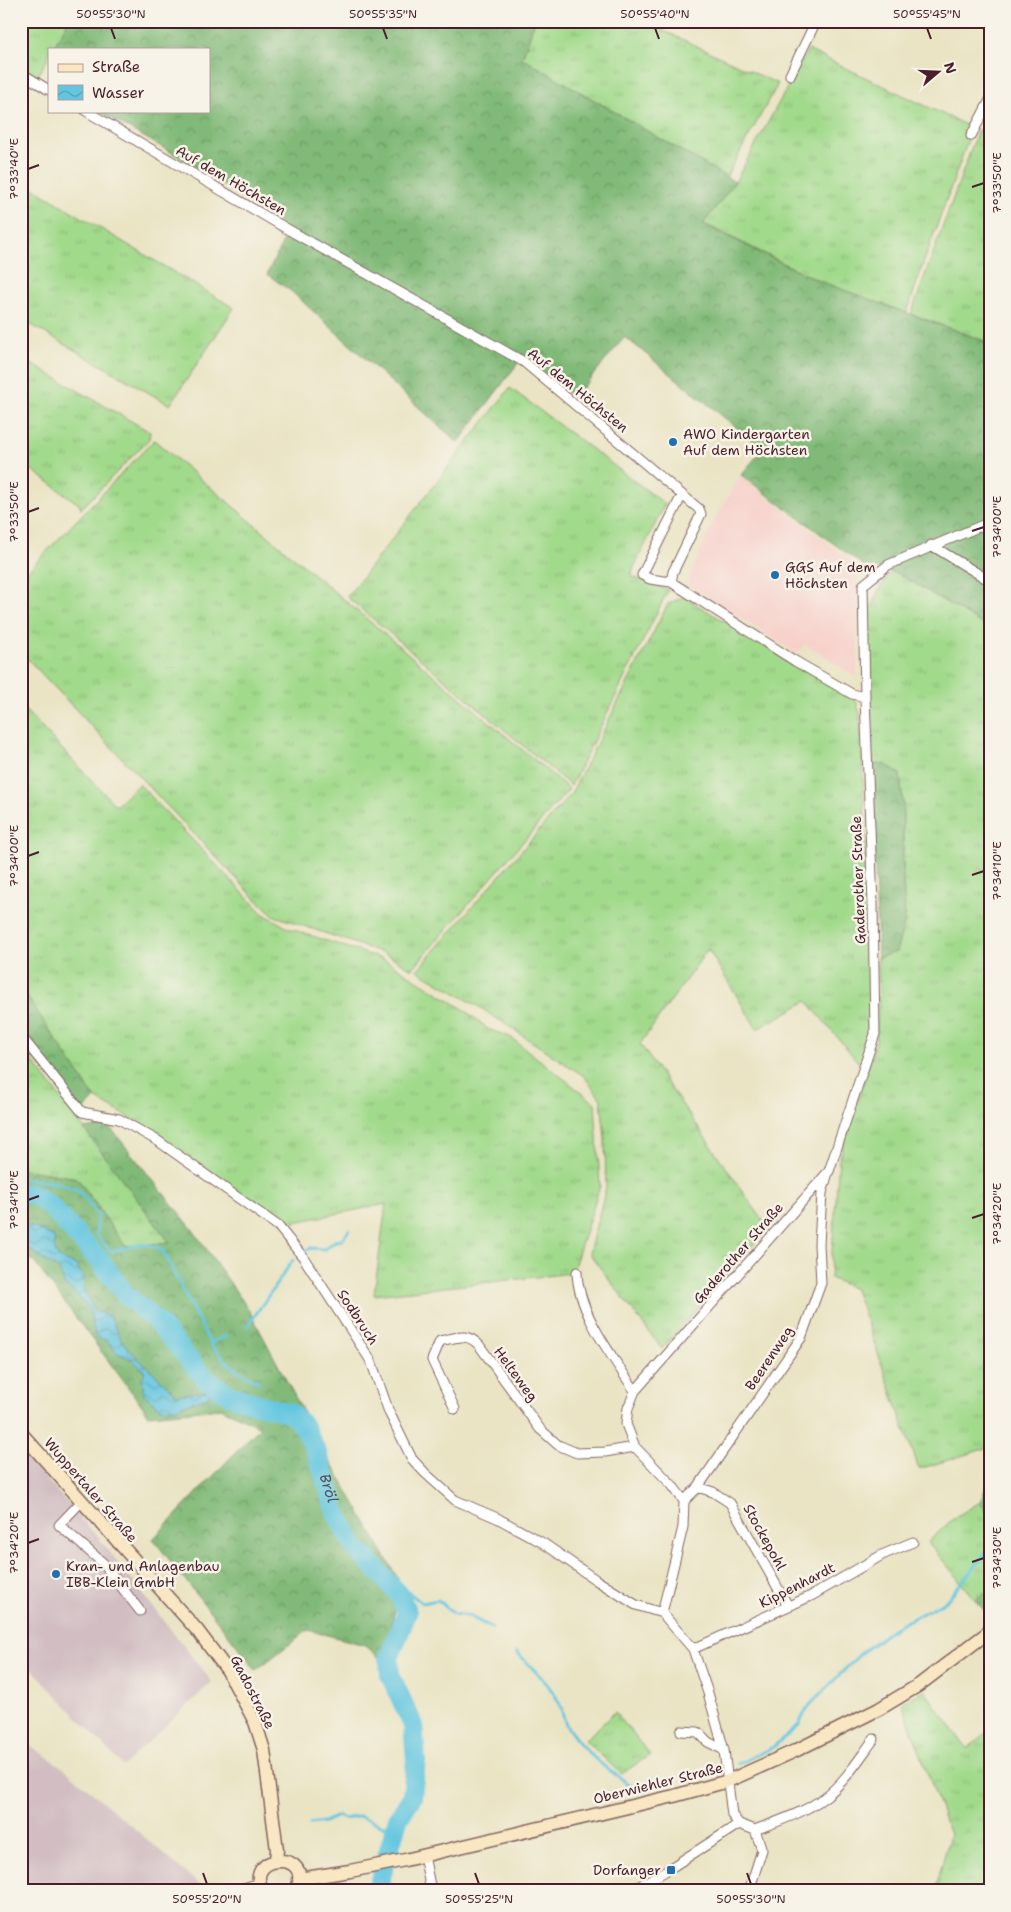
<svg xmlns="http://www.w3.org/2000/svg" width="1011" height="1912" viewBox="0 0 1011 1912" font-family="'Shantell Sans',sans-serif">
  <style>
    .built { fill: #f7d0ca }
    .industrial { fill: #d2bec2 }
    .grass { fill: url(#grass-tufts); stroke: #767c5c }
    .forest { fill: url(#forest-crowns); stroke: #666c52 }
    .water { fill: url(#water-waves); stroke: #567286 }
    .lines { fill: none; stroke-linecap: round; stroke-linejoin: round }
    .stream { stroke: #62c6e0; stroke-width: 3 }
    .river { stroke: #62c6e0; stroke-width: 20 }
    .minor-casing { stroke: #826461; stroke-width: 11 }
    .secondary-casing { stroke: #826461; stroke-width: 15 }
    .minor { stroke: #fff; stroke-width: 9 }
    .secondary { stroke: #f9e7c3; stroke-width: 12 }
    .ticks { fill: none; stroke: #4a1f2b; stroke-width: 2 }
    .poi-dot { fill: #1f6fb2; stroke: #f7f3e8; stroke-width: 2 }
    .labels { text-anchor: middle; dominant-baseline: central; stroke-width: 5; stroke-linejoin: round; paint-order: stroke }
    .street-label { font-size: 14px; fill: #4a1f2b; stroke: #f7f3e8 }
    .poi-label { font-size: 14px; fill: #4a1f2b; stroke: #f7f3e8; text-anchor: start }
    .water-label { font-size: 15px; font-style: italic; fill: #515161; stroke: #f7f3e8 }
    .neatline { fill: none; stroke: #4a1f2b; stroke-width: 2 }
    .ticks-label { font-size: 12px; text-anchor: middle; fill: #4a1f2b }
  </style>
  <defs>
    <pattern id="grass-tufts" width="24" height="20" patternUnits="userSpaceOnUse" patternTransform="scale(1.25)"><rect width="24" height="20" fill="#a2da8c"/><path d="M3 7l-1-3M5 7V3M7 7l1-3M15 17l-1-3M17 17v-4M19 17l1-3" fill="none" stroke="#8dbb79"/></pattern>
    <pattern id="forest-crowns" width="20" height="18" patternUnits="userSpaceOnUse" patternTransform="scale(1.25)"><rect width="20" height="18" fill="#81ba78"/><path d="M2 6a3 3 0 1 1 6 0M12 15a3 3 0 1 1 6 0" fill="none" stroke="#6c9763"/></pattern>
    <pattern id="water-waves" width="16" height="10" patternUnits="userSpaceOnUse" patternTransform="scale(1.25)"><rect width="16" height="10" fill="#62c6e0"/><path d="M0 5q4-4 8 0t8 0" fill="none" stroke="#53a0b6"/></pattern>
  </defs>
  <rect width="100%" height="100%" fill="#f7f3e8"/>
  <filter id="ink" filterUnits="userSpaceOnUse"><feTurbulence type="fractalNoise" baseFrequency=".02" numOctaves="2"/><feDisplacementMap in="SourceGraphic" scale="10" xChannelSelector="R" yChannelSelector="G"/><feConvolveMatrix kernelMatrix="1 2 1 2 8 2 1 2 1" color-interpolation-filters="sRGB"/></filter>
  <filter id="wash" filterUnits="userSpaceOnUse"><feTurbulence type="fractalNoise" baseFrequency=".0096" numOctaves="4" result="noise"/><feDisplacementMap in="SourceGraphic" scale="20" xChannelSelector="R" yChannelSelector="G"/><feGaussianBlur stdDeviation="1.12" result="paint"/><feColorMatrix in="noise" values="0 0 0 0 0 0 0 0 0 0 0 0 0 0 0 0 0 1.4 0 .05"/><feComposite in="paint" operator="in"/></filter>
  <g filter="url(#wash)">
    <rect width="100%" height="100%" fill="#eae4c4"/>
    <path class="built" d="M740,476L859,567L857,677L805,644L797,654L687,583L712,525Z"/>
    <path class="industrial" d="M21,1450L101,1541L212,1682L123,1766L21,1657Z
      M21,1739L65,1769L207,1891H21Z"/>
    <path class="grass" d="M21,21H68L53,49H49V56L37,77L21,66Z
      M535,21H643L778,84L726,177L522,58Z
      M808,50L972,128C951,190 926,251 907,313L819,281L703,223L735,182Z
      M978,130H990V343L911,314Z
      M21,181L234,308L170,405L21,319Z
      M21,358L150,432L149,439L81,509L80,505L21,462Z
      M510,388L665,504L634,567L631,576L668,590L571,786L347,597Z
      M154,440L569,789L412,969L386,954L275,916L255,898L21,652V578Z
      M891,572L897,573L984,625L990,631V1447L919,1469L855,1289L830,1278L839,1159L876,1042L879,988L878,958L905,922L903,876V804L900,774L886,765L872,764L867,626C870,604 878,589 891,572Z
      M684,597L856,701L860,713C863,785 867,857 869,929C870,975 874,1017 862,1061L858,1062L807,1001L757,1029L708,949L640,1044L768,1228L662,1349L589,1253L606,1188L605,1139L601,1099L584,1076L481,1008L417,970L571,794L668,604Z
      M21,706L116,806L139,784L262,913L288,928L385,960L462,1008L488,1029L510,1037L595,1103L600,1186L572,1273L374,1295L386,1204L285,1224L146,1127L95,1098L21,988Z
      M21,1046L171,1242L125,1246L77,1178L21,1169Z
      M980,1502L990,1517V1589L975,1600L928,1542L954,1518Z
      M924,1690L967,1749L990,1730V1891H935L950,1835L902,1703Z
      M615,1712L650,1755L621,1774L585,1740Z"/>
    <path class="forest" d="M68,21H535L522,58L735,182L703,224L819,281L990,343V631L984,625L897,573L864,566L741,475L763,449L625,337L574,398L524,355L458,443L292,292L267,274L289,230L190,163L98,111H209V49H53Z
      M872,764L886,765L900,774L903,804V876L905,922L896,952L878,958Z
      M21,988L95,1098L82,1112L21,1044Z
      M109,1126L193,1230L249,1310L317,1438L401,1584L383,1661L365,1645L308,1630L256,1670L153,1539L260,1427L221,1408L149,1415L34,1262L21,1255V1169L77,1178L125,1246L170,1243L84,1129Z
      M990,1477V1517L980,1502Z
      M990,1589V1617L975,1600Z"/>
    <path class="water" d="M21,1225L35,1228L54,1237L55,1251L59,1258L76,1265L83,1277L84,1290L95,1311L110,1316L120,1338L130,1351L177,1395L208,1391L210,1396L180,1406L176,1409L160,1408L144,1394L142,1378L145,1372L133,1360L117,1353L107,1341L95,1336C93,1328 92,1320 90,1312C87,1305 72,1289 65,1286L59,1269L42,1259L21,1242Z"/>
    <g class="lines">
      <path class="stream" d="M21,1178L58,1183L78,1190L98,1215C95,1236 95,1237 111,1251C130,1250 145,1237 163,1251L210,1343L228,1335
        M307,1250L310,1248L325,1249L335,1241L342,1240L349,1230
        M247,1327L293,1260
        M210,1343C227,1364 236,1371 260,1382
        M396,1592L407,1591L422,1603L438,1600L454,1614L469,1616L492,1628
        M517,1652C531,1668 550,1683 559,1703C563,1711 563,1721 568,1728C586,1756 614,1774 641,1792
        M738,1764L773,1747L799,1725L807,1708L860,1654L894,1628L946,1601L990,1548
        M310,1824L324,1822L338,1816L344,1819L361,1816L383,1826L396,1828"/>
      <path class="river" id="s1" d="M21,1194H33L49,1205L102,1263L125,1294L156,1321L206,1379L231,1396L290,1413L303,1425L317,1453L337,1514L355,1547L399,1594L407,1613L389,1658L390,1675L413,1725L416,1760L412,1797L398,1819L377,1891"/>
    </g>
  </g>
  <g filter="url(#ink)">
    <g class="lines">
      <g class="minor-casing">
        <path id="minor" d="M21,73L49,90
          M790,75L816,21
          M86,111L289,230L524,362L699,509L701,514L673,572L671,582
          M971,136L990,100
          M682,495L642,575L650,579L671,582L795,661L852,694L865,697
          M931,545L990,581
          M21,1036L82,1112L119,1119L158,1141L278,1226L303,1257L371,1361L389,1412L412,1459L425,1473L455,1500L497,1518L543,1543L596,1580L636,1605L662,1613
          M577,1272C578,1313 613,1357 635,1391
          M455,1409L432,1360L440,1341C456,1338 466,1332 479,1345L540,1429L558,1445L577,1453L605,1452L635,1447
          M698,1487L801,1338L821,1283L819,1244L822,1193L827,1176
          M684,1501L698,1487L713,1492L730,1503L788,1606
          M81,1502L59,1525L103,1563L140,1611
          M662,1613L683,1527L684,1501L672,1485L635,1447L626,1424L628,1408L635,1391L829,1171L875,1034L873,905L865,697L863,585L888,565L990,522
          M662,1613L693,1649L708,1693L724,1750L732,1815L739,1824L755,1830C778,1821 804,1813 825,1797C845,1782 859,1759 874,1739
          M693,1649L811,1596L882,1555L913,1542
          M681,1731L698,1732L708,1742L724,1750
          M424,1855L431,1891
          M233,1891L260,1883
          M631,1891L672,1867L739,1824
          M749,1891L762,1850L755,1830"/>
      </g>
      <g class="secondary-casing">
        <path id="secondary" d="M21,1433L197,1630L228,1671L255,1722L264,1750L277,1850L276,1860
          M299,1879L350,1871L405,1860L674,1796L728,1781L797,1750L879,1709L919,1685L990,1631
          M263,1891C241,1854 316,1848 296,1891"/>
      </g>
      <use href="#minor" class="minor"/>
      <use href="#secondary" class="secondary"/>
    </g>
  </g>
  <path class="ticks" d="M111,28L115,39M383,28L387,39M655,28L659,39M927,28L931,39M28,169L39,165M972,187L984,183M28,512L39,508M972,531L984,527M28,856L39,852M972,875L984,871M28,1200L39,1196M972,1218L984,1214M28,1543L39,1539M972,1562L984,1558M203,1873L207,1884M475,1873L479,1884M747,1873L751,1884"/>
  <g class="poi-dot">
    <circle cx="673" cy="442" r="5"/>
    <circle cx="775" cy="575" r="5"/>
    <circle cx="56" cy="1574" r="5"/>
    <rect x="666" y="1865" width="10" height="10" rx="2.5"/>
  </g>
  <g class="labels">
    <g class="street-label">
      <text transform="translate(231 180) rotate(30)">Auf dem Höchsten</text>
      <text transform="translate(578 390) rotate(39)">Auf dem Höchsten</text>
      <text transform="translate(858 880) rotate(-92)">Gaderother Straße</text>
      <text transform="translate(738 1253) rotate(-49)">Gaderother Straße</text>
      <text transform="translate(358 1317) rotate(57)">Sodbruch</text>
      <text transform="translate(769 1358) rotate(-56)">Beerenweg</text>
      <text transform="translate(516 1374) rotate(54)">Helteweg</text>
      <text transform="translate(91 1490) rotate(49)">Wuppertaler Straße</text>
      <text transform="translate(765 1537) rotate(61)">Stockepohl</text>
      <text transform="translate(797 1585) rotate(-27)">Kippenhardt</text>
      <text transform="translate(253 1692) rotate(63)">Gadostraße</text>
      <text transform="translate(658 1783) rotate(-14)">Oberwiehler Straße</text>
    </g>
    <g class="poi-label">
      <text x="683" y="434">AWO Kindergarten<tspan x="683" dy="16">Auf dem Höchsten</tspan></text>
      <text x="785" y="567">GGS Auf dem<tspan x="785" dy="16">Höchsten</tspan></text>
      <text x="66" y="1566">Kran- und Anlagenbau<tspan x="66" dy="16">IBB-Klein GmbH</tspan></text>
      <text x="661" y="1870" text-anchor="end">Dorfanger</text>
    </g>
    <g class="water-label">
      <text stroke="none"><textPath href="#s1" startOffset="444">Bröl</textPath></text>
    </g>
  </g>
  <rect width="1011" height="1912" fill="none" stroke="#f7f3e8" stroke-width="55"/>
  <rect x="48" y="48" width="162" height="65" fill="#f7f3e8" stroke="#b29e9c"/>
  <rect x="58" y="64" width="25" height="8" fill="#f9e7c3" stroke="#b29e9c"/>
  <text x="92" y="72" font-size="15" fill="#4a1f2b">Straße</text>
  <rect x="58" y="85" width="25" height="15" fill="url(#water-waves)" stroke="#b29e9c"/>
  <text x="92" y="98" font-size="15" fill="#4a1f2b">Wasser</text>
  <g transform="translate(938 72) rotate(71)" stroke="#f7f3e8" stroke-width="4" paint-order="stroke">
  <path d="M0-4L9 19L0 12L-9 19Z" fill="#4a1f2b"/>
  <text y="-8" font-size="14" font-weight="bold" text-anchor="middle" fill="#4a1f2b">N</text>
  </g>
  <rect x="28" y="28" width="956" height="1856" class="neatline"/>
  <g class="ticks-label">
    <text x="111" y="18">50°55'30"N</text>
    <text x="383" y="18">50°55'35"N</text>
    <text x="655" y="18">50°55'40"N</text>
    <text x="927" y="18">50°55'45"N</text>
    <text transform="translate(14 169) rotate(-90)" y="4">7°33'40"E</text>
    <text transform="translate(997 183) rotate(-90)" y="4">7°33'50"E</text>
    <text transform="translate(14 512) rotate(-90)" y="4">7°33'50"E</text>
    <text transform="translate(997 527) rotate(-90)" y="4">7°34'00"E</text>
    <text transform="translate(14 856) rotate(-90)" y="4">7°34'00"E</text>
    <text transform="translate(997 871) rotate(-90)" y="4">7°34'10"E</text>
    <text transform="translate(14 1200) rotate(-90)" y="4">7°34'10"E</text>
    <text transform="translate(997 1214) rotate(-90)" y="4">7°34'20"E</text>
    <text transform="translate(14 1543) rotate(-90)" y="4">7°34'20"E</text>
    <text transform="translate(997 1558) rotate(-90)" y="4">7°34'30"E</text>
    <text x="207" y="1903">50°55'20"N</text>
    <text x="479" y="1903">50°55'25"N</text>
    <text x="751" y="1903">50°55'30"N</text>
  </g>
</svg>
